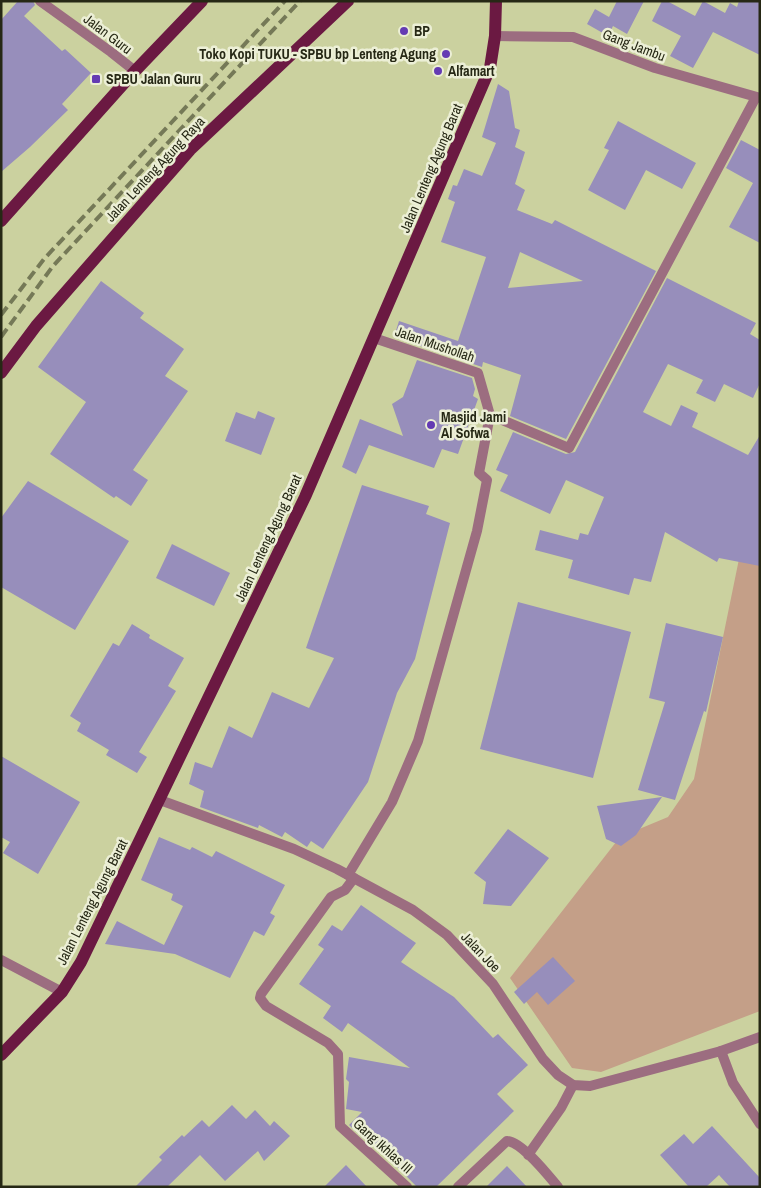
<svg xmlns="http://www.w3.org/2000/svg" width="761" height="1188" viewBox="0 0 761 1188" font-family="'Archivo Narrow',sans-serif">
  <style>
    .green { fill: #c49f88 }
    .building { fill: #978ebb; fill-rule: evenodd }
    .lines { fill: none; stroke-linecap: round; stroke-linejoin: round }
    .minor { stroke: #9c6d80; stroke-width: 10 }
    .tertiary { stroke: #9c6d80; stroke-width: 10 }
    .primary { stroke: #6b1942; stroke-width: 12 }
    .rail { stroke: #757957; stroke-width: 4; stroke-dasharray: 10 5; stroke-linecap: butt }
    .poi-dot { fill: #643bb3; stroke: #ecefd6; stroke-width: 2 }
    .labels { text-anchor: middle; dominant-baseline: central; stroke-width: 5; stroke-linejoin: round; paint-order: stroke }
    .poi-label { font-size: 14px; font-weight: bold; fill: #262815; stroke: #ecefd6; text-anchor: start }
    .street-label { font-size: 14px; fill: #262815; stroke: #ecefd6 }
  </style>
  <rect width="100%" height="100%" fill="#cbd19f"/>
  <path class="green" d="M739,559L760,563V1011L601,1072L572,1068L510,978L620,837L668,817L694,779Z"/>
  <path class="building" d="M18,1H33L35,5L24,16L62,51L65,49L91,73L62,104L68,110L30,147L1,172V20Z
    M617,1H644L627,34L613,26L608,36L587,24L595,9L609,17Z
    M662,1H667L695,16L703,1L725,13L730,3L737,7L739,1H760V55L713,32L693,68L670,56L681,36L652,21Z
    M498,84L509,91L515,128L520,130L515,147L525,152L515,184L525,190L517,210L552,224L555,220L656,271L566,439L510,416L521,375L483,362L482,367L394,337L399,321L458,341L486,257L441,242L455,202L448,199L453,185L457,186L464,169L482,176L496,143L482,137ZM520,252L583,281L508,288Z
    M618,121L696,163L682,189L646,170L625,210L588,190L609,150L604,148Z
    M741,140L760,150V243L729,227L753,183L726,168Z
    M667,278L756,323L750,334L760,340V383L753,398L724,384L715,402L696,393L703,380L668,364L643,412L671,426L681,405L698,413L692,427L748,455L760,435V566L719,558L717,562L665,532L651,582L634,578L629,595L568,578L573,560L535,550L540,530L578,540L580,533L588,535L604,497L566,480L550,514L500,491L508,475L496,470L513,432L566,454L575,452Z
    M101,281L144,313L140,318L184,349L165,376L188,391L133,470L148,480L131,506L116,496L114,498L50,454L86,402L38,367Z
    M417,360L472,378L475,389L473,396L478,399L458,454L442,449L434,468L369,445L356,474L342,467L360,419L403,436L392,404L403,397Z
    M258,411L275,418L261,455L225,441L236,412L255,419Z
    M28,481L129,541L75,630L1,587V518Z
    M362,485L429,506L426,514L450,523L415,659L397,693L368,782L323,849L311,841L307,847L285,832L282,837L259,825L258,828L200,807L204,791L189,784L195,762L212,768L229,726L252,738L272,692L309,708L334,658L306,648Z
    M172,544L230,573L214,606L156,578Z
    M518,602L631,632L593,778L480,749Z
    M666,623L723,637L706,712L704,711L675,800L638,790L665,702L649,698Z
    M132,624L150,635L149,638L184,658L168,686L176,691L139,752L147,757L137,773L106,755L109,750L77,731L81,723L70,716L113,643L119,646Z
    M1,756L80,802L38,874L3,853L10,842L1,837Z
    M662,797L636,835L621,846L606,839L597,806Z
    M508,829L549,858L511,906L483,904L486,882L474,873Z
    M159,837L190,850L192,847L212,857L216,851L285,885L270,913L275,916L264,936L254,931L230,978L175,954L105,944L117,921L164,945L183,906L171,900L173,894L141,880Z
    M361,905L416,943L401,962L454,997L493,1038L498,1034L528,1065L497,1094L514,1111L436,1187H417L367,1136L364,1139L349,1125L362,1112L346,1109L349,1082L346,1079L349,1057L410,1068L348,1023L342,1032L323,1018L331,1006L299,984L324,949L318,945L332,925L342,931Z
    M553,957L575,981L548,1005L537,992L524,1004L514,992Z
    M232,1105L246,1119L255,1110L270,1126L274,1121L290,1136L264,1161L258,1151L225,1181L200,1155L167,1187H135L162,1160L159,1157L182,1135L184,1137L202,1120L209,1127Z
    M712,1126L760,1178V1187H730L719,1175L706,1187H689L660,1155L684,1134L693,1144Z
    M346,1165L367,1187H324Z
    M507,1166L527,1187H486Z"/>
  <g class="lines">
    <path class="minor" d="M40,1L111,52L135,71
      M495,36L573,37L655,68L760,98
      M490,415L569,448L756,97
      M348,875L392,802L418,741L477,531L487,480L479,473L490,415L478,373L374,338
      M354,878L345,890L331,897L261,994L260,998L266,1006L328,1043L338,1054L340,1126L407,1187
      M1,960L62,992
      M721,1051L733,1083L760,1124
      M528,1155L561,1108L573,1085
      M458,1187L507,1141C522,1142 548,1175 558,1187"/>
    <path class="tertiary" d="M160,800L294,849L337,869L413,910L447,935L493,984L543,1059L558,1075L573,1085L590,1086L721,1051L760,1037"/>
    <path class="primary" d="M1,221L135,71L202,1
      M1,373L36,326L190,150L348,1
      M1,1055L62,992L81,962L305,497L490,68L495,36L496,1"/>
    <path class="rail" d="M1,315L44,259L285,1
      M1,337L53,266L300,1"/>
  </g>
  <g class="poi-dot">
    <circle cx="404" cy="31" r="5"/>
    <circle cx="446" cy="54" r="5"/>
    <circle cx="438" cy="71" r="5"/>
    <rect x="91" y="74" width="10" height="10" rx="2.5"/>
    <circle cx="431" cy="425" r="5"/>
  </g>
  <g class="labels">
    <g class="poi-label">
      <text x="414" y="31">BP</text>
      <text x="436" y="54" text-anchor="end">Toko Kopi TUKU - SPBU bp Lenteng Agung</text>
      <text x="448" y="71">Alfamart</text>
      <text x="106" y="79">SPBU Jalan Guru</text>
      <text x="441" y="417">Masjid Jami<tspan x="441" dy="16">Al Sofwa</tspan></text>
    </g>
    <g class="street-label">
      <text transform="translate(108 34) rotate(37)">Jalan Guru</text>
      <text transform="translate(634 45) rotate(21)">Gang Jambu</text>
      <text transform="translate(431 168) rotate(-67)">Jalan Lenteng Agung Barat</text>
      <text transform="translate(155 169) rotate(-47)">Jalan Lenteng Agung Raya</text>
      <text transform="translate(435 344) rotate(19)">Jalan Mushollah</text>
      <text transform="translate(268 538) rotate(-65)">Jalan Lenteng Agung Barat</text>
      <text transform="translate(92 902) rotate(-63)">Jalan Lenteng Agung Barat</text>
      <text transform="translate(481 952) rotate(46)">Jalan Joe</text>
      <text transform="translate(383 1146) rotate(42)">Gang Ikhlas III</text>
    </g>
  </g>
  <rect width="761" height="1188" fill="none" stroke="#262815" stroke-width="5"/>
</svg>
